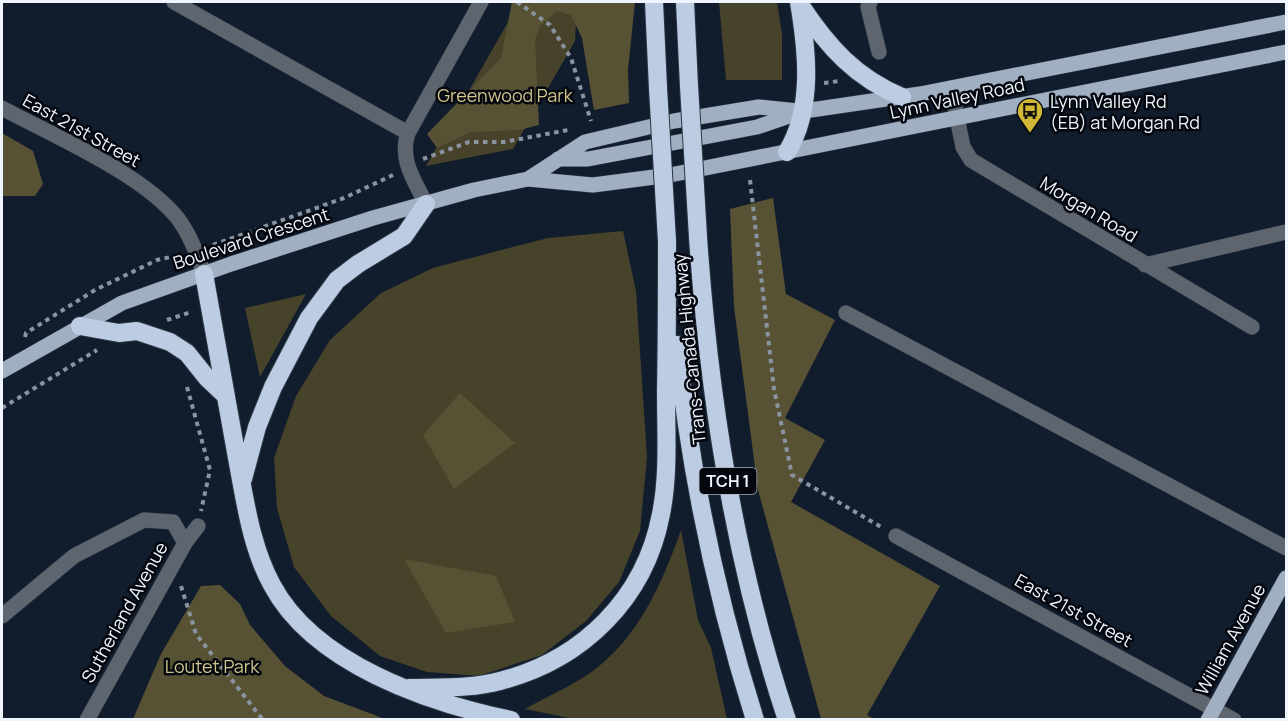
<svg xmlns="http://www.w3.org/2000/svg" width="1288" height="721" viewBox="0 0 1288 721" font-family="Manrope,sans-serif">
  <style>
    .green { fill: #47422a }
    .forest { fill: #585235 }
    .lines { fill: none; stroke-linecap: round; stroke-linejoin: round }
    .minor-casing { stroke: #2c3746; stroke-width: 16 }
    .major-casing { stroke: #2c3746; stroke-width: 16 }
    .highway-casing { stroke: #2c3746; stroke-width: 20 }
    .path { stroke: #8a94a0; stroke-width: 4; stroke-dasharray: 4.5 4.5; stroke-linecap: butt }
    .minor { stroke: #5e656e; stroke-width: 15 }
    .major { stroke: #a1afc2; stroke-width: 15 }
    .highway { stroke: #bccde3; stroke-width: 18 }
    .highway-bridge-casing { stroke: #2c3746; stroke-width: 20; stroke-linecap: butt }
    .highway-bridge { stroke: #bccde3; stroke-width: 18 }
    .labels { text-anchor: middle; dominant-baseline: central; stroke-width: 5; stroke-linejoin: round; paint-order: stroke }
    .shield { fill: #04070e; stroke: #a8aeb6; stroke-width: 1.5 }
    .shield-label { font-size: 16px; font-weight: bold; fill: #eef5fe }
    .park-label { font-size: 18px; fill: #d1c58d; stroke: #04070e }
    .street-label { font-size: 18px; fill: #eef5fe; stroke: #04070e }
    .poi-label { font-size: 18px; fill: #eef5fe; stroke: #04070e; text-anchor: start }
  </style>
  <rect width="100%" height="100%" fill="#111d2d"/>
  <path class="green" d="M577,2L575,41L513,149L426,166L516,8Z
    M719,2H777L782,34V80H726Z
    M623,231L636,291L647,457L640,531L619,582L586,621L542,655L479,676L427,672L380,656L331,616L294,567L277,508L274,458L296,396L330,340L381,293L433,268L490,253L548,238Z
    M306,294L260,377L245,308Z
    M681,530L698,620L711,648L727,719L579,720L525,709C546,697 570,687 590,673C638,639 662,584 681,530Z"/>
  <path class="forest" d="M512,2H635L628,70L629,103L594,110L582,38L571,15L557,11L540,26L535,40L539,125L519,130L471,132L437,148L427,134L501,58Z
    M2,133L33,151L43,184L35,196H2Z
    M773,198L786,294L835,320L785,418L825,440L791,502L940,586L867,715L874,719H821L758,490L734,307L730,209Z
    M460,393L515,443L454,489L423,435Z
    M404,559L496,576L515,622L446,633Z
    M220,585L240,604L250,625L285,666L324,696L385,719H133L161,654L201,586Z"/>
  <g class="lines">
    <g class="minor-casing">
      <path id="minor" d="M174,2L408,133
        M870,2L868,7L879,52
        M951,88L963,147L971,160L1252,327
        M2,108C52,135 145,175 179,220C191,237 197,254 204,274
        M426,204C414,180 399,159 408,133L481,2
        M1145,265L1286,232
        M846,313L1286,548
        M896,536L1234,720
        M2,616L74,556L144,520L173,522L185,543
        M87,720L185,543L198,526"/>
    </g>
    <g class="major-casing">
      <path id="major" d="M558,159H588L757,127L804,111L920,94L1286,22
        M528,179L585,142L674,121L759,107L798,111
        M2,371L122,303L231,264L373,218L474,190L528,179L593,185L670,175L1286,52
        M1208,720L1286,578"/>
    </g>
    <g class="highway-casing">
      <path id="highway" d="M654,2L658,88
        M685,2L689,86
        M801,6C828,47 856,78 902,97
        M787,152C814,108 807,50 799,2
        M698,237C709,400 735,564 787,720
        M204,274C215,335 226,397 237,458C245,500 251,547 272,585C314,664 429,703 511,720
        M80,326L119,333L137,331L170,342L187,353L207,378L225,395
        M677,345C690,471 717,599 755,720
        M243,479L257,427L273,387L309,318L337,280L358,264L404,236L426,204
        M409,688C439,687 470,689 500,681C582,660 645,599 661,514C669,475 666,432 666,392C667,342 667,292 667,241"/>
    </g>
    <path class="path" d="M517,2L550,25L571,58L591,121
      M824,83L840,81
      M423,159L469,142H504L568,130
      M750,180L774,389L792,475L881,527
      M213,245L344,198L393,175
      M167,320L191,312
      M25,337L26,333L95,290L157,260L180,255
      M187,387L210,470L201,511
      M2,408L97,350
      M181,586L196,634L263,720"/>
    <use href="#minor" class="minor"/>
    <use href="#major" class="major"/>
    <use href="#highway" class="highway"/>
    <g class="highway-bridge-casing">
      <path id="highway-bridge" d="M689,86L698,237
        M658,88L667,241"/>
    </g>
    <use href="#highway-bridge" class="highway-bridge"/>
  </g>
  <defs>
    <g id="bus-pin" transform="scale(1.35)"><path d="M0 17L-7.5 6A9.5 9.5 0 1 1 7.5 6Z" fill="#d0b736" stroke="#04070e"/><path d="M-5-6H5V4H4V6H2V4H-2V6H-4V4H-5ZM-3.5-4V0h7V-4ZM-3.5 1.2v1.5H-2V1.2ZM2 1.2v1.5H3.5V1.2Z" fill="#111"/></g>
  </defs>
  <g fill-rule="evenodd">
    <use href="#bus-pin" x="1030" y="111"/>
  </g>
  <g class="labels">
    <rect class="shield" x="699.5" y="468" width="57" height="26" rx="4.5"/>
    <g class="shield-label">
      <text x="728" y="481">TCH 1</text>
    </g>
    <g class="park-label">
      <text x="505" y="95">Greenwood Park</text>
      <text x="212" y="666">Loutet Park</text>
    </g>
    <g class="street-label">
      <text transform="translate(957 98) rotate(-12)">Lynn Valley Road</text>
      <text transform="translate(82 130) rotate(29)">East 21st Street</text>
      <text transform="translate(1089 209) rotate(31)">Morgan Road</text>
      <text transform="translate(251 238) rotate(-18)">Boulevard Crescent</text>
      <text transform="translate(689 349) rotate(-96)">Trans-Canada Highway</text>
      <text transform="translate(1074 610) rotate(29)">East 21st Street</text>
      <text transform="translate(124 612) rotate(-61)">Sutherland Avenue</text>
      <text transform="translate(1230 639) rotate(-61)">William Avenue</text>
    </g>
    <g class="poi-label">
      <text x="1050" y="101">Lynn Valley Rd<tspan x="1050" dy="21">(EB) at Morgan Rd</tspan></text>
    </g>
  </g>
  <rect width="1288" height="721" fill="none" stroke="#eef5fe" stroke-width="6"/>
</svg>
